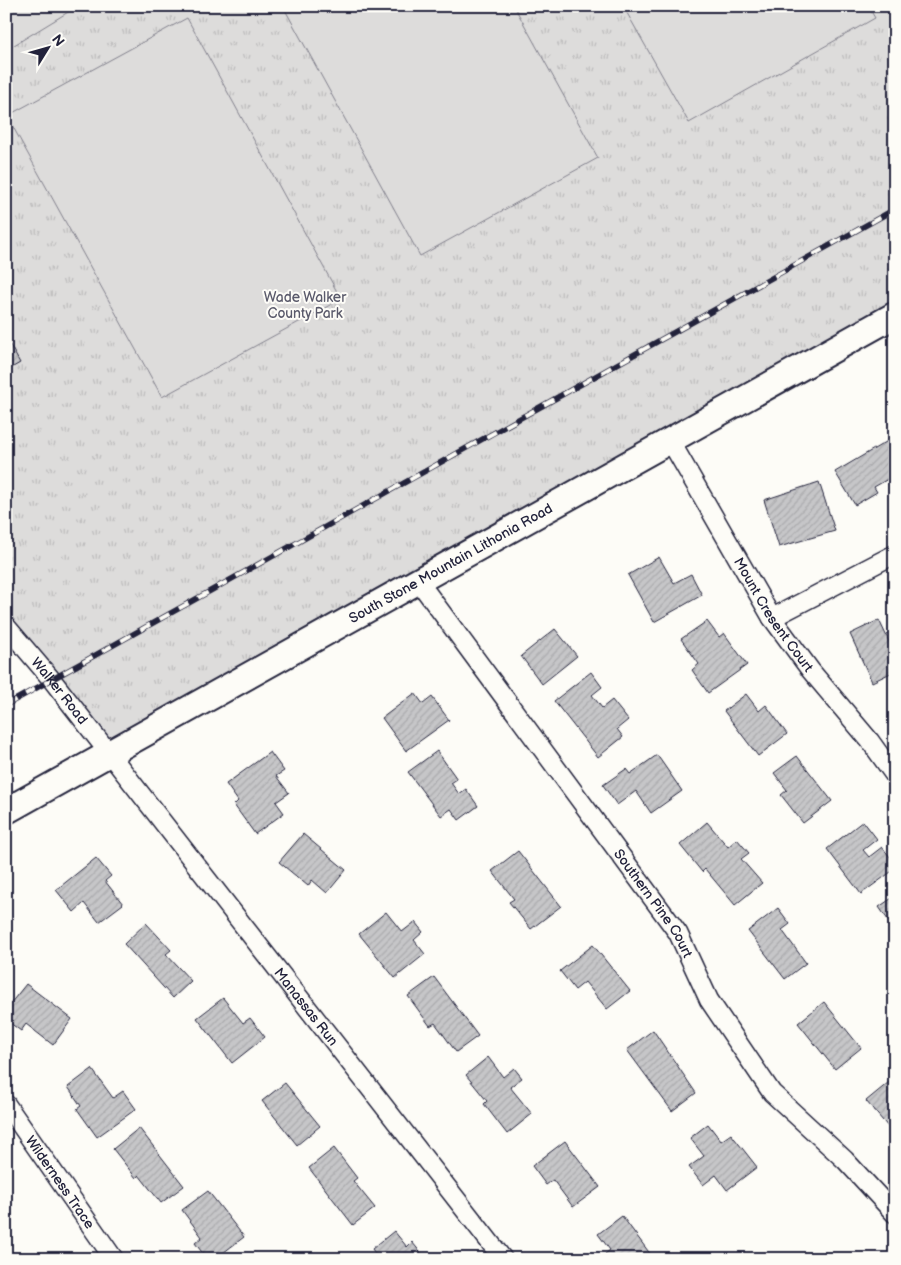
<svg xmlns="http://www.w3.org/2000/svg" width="901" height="1265" viewBox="0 0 901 1265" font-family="'Balsamiq Sans',sans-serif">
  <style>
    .park { fill: url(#park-tufts); stroke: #807f8b }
    .pitch { fill: #dddcdb; stroke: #807f8b }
    .building { fill: url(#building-hatch); stroke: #22223b }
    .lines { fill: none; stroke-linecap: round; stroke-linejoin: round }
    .minor-casing { stroke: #22223b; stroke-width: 21 }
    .secondary-casing { stroke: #22223b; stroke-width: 29 }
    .minor { stroke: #fdfcf7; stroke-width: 18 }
    .secondary { stroke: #fdfcf7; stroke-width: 25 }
    .rail-casing { stroke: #22223b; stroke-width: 5.5 }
    .rail { stroke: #fdfcf7; stroke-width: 4; stroke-dasharray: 11; stroke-linecap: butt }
    .labels { text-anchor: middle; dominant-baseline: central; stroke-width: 4; stroke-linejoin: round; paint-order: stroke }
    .park-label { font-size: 14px; fill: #5a5a6b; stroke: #fdfcf7 }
    .street-label { font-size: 14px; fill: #22223b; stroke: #fdfcf7 }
  </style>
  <defs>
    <pattern id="park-tufts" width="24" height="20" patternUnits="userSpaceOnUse" patternTransform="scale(1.25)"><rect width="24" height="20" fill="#dddcdb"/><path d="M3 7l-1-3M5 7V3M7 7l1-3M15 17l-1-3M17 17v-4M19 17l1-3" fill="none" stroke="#bdbcbd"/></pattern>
    <pattern id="building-hatch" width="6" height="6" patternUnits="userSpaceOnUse" patternTransform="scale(1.25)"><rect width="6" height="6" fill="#c6c6c8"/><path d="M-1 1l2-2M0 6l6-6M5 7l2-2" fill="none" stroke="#aaaaad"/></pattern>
  </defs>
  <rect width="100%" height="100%" fill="#fdfcf7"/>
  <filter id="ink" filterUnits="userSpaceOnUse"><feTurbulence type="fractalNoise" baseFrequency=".02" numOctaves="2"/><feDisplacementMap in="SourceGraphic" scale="10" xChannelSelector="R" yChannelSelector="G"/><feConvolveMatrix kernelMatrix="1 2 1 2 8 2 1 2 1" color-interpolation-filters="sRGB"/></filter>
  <g filter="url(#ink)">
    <path class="park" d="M6,6H895V331L252,670L106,756L6,632Z"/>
    <path class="pitch" d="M6,6H78L6,50Z
      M283,6H514L598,158L420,256Z
      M623,6H868L875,18L689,123Z
      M187,18L341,299L162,397L7,116Z"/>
    <path class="building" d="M6,338L20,363L6,371Z
      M891,439L895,445V475L874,487L877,492L855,505L835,472Z
      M819,482L835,531L779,547L764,500Z
      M659,557L674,583L691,574L702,595L654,622L628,575Z
      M879,620L895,654V671L872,682L850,634Z
      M707,621L719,637L724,633L747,665L708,693L692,670L699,664L681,639Z
      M555,629L577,656L542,684L521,656Z
      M591,672L602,687L592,695L602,708L612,700L628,720L617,729L623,737L598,757L554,701Z
      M415,693L423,704L432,697L449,720L406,751L382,718Z
      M746,694L759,711L766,705L787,734L758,756L724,711Z
      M437,751L457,779L451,783L459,794L466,789L478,806L459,820L451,809L441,816L408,772Z
      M270,752L284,771L276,776L289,793L276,802L284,813L255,834L234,805L238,801L226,784Z
      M657,755L682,791L651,813L636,791L617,805L603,785L626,769L630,774Z
      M797,756L832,801L803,823L781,795L787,790L774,773Z
      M863,821L877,839L863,850L869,857L882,847L895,863V869L861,894L827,849Z
      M707,822L728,847L737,839L749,853L741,859L762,883L735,905L705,869L702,872L680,845Z
      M303,834L346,870L327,893L312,880L308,886L279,862Z
      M518,851L561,906L531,929L509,902L514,899L492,871Z
      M96,858L111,876L105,881L123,904L99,922L84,903L74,912L56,890Z
      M895,896V930L879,907Z
      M778,908L790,924L782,930L806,963L785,979L748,931Z
      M386,912L402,932L415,922L423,932L414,940L425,954L395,978L359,934Z
      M146,923L171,950L166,954L191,981L173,998L124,944Z
      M593,945L630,991L607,1009L585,982L575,990L560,971Z
      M434,977L478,1036L456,1052L435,1023L430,1026L408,996Z
      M26,984L72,1019L53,1045L26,1024L21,1031L6,1020V1009Z
      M223,998L243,1023L250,1018L265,1037L232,1063L197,1018Z
      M824,1002L861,1048L835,1069L798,1023Z
      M653,1030L696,1093L672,1111L627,1050Z
      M488,1057L503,1077L514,1068L522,1078L510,1087L532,1114L507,1134L484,1104L487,1101L466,1075Z
      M92,1069L113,1098L123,1091L136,1109L97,1137L77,1109L81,1106L68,1087Z
      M894,1078L895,1079V1135L866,1101Z
      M285,1083L320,1126L297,1145L262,1101Z
      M708,1124L721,1141L731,1134L757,1167L727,1190L716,1175L703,1185L689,1167L704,1156L690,1138Z
      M139,1128L184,1186L161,1203L139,1175L136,1178L113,1149Z
      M565,1141L600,1187L573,1207L553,1180L546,1185L532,1166Z
      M334,1148L357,1178L353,1181L375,1208L353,1225L309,1168Z
      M208,1191L244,1237L215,1259H207L195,1243L202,1237L182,1210Z
      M622,1216L654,1259H608L605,1254L610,1250L598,1234Z
      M394,1231L407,1247L412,1242L426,1259H379L372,1249Z"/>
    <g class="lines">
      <g class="minor-casing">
        <g id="minor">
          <path id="s1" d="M671,442L772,618L811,671L870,741L895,776"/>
          <path id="s2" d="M419,582L678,933L709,1000L772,1093L845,1160L895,1214"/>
          <path d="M772,618L895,554"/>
          <path id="s3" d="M6,626L52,680L503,1259"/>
          <path id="s4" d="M6,1104L114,1259"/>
        </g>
      </g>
      <g class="secondary-casing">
        <g id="secondary">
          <path id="s5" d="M6,811L895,315"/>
        </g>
      </g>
      <use href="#minor" class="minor"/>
      <use href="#secondary" class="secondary"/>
      <g class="rail-casing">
        <path id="rail" d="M6,705L895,209"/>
      </g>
      <use href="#rail" class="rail"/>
    </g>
  </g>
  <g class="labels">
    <g class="park-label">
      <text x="305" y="297">Wade Walker<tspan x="305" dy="16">County Park</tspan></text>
    </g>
    <g class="street-label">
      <text stroke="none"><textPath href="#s5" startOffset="509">South Stone Mountain Lithonia Road</textPath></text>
      <text stroke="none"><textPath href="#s1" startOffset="201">Mount Cresent Court</textPath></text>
      <text stroke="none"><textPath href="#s3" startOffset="84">Walker Road</textPath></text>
      <text stroke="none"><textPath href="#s2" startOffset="398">Southern Pine Court</textPath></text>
      <text stroke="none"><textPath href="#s3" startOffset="485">Manassas Run</textPath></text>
      <text stroke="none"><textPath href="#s4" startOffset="95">Wilderness Trace</textPath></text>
    </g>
  </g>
  <rect width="901" height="1265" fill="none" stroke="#fdfcf7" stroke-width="25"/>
  <rect x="12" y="12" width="876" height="1240" fill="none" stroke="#22223b" stroke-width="2" filter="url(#ink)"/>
  <g transform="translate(48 48) rotate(53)" stroke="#fdfcf7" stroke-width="4" paint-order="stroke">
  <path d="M0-4L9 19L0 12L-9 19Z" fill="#22223b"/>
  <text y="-8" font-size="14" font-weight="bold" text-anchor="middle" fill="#22223b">N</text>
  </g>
</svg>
